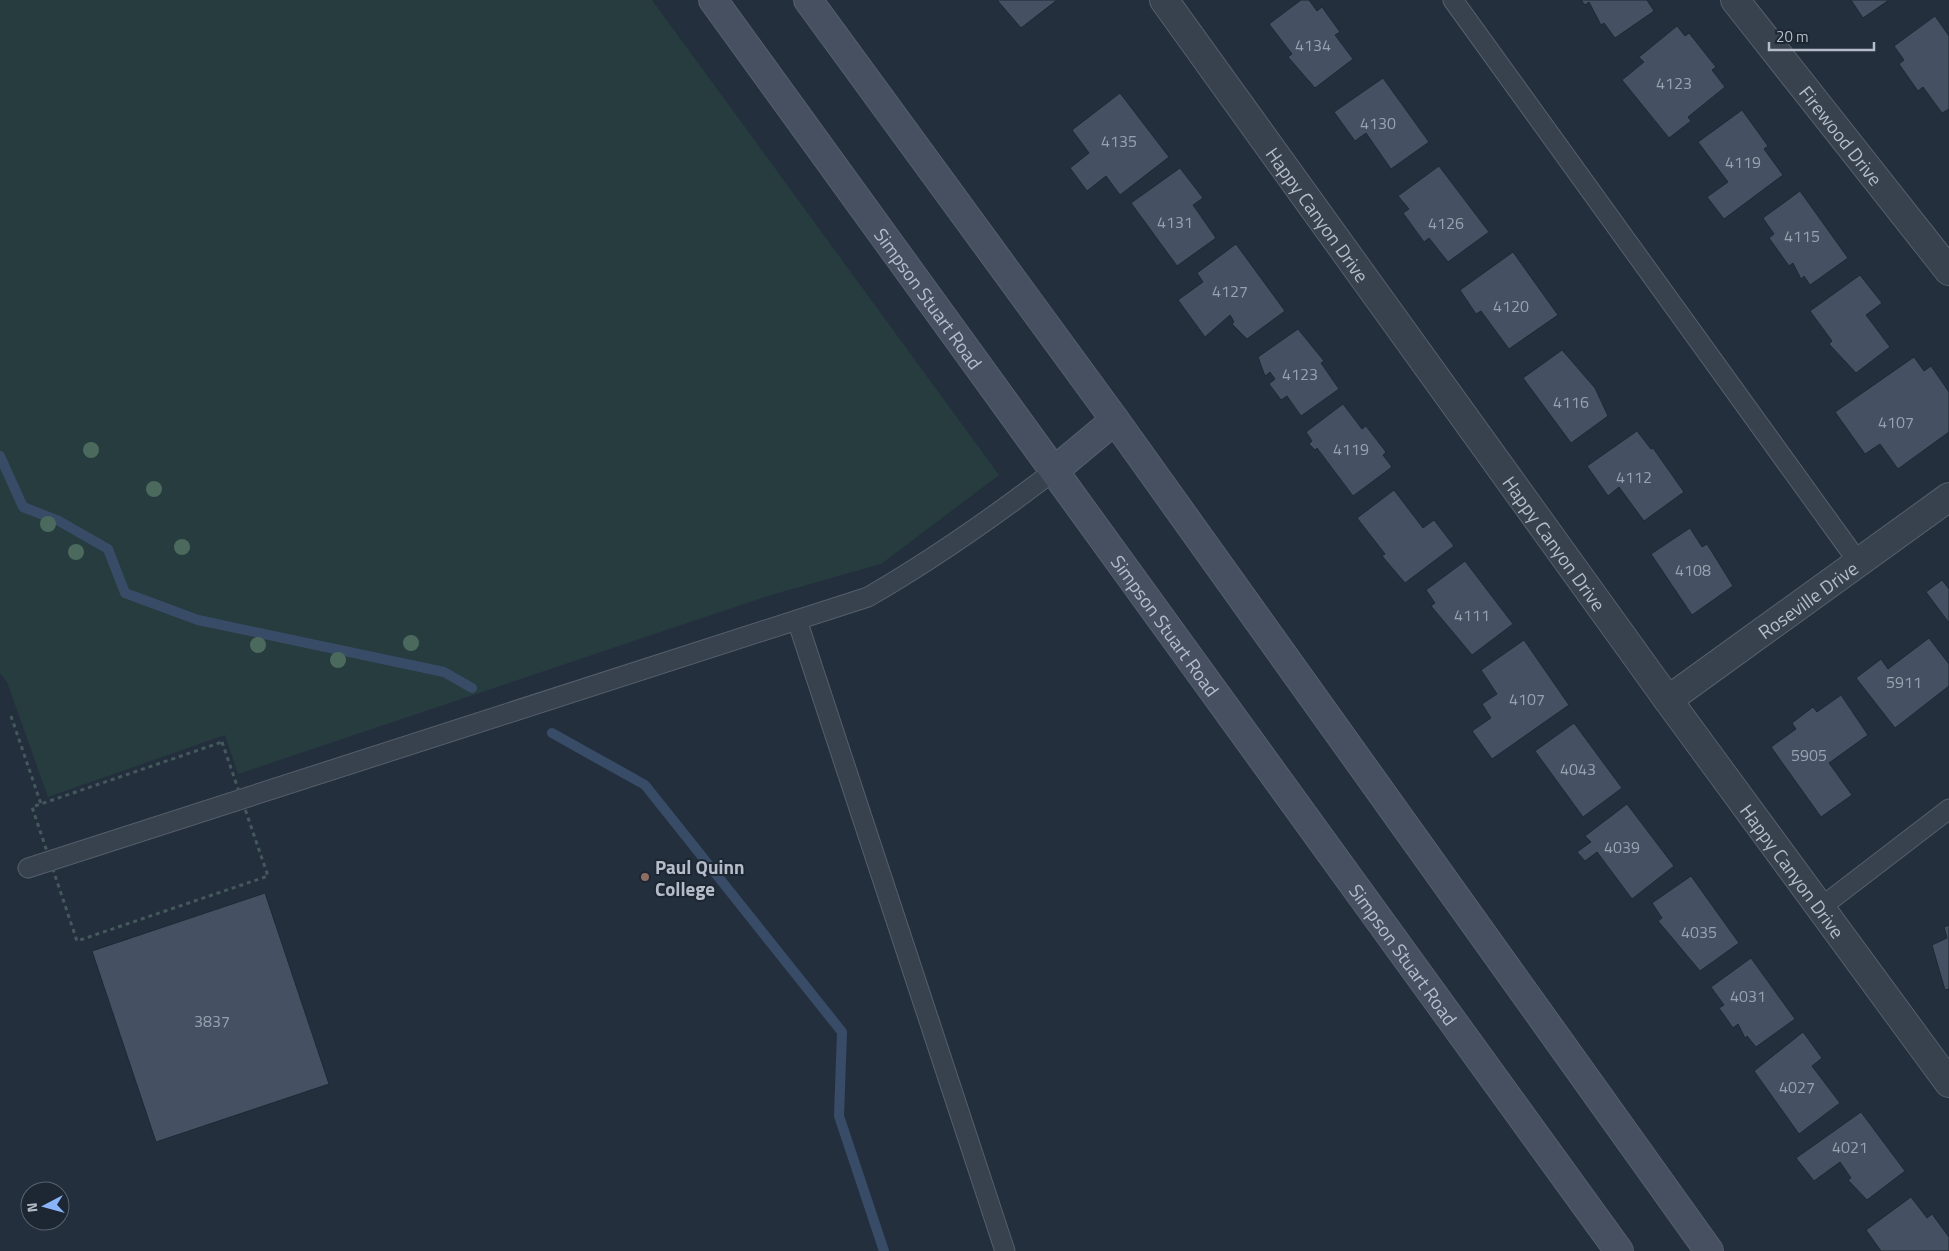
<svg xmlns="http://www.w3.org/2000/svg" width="1949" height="1251" viewBox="0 0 1949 1251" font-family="'Titillium Web',sans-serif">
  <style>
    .green { fill: #263c3f }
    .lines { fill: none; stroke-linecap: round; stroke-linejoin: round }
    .stream { stroke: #394c67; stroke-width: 10 }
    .building { fill: #455162; stroke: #1f2835 }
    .service-casing { stroke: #565f6c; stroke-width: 21 }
    .minor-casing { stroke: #565f6c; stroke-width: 30 }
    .secondary-casing { stroke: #565f6c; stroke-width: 30 }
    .path { stroke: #44595c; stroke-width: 3; stroke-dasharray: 4 4; stroke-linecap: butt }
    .service { stroke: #38414e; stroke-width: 19 }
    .minor { stroke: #38414e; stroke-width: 28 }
    .secondary { stroke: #465061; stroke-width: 28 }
    .tree { fill: #4b6a5d }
    .education-dot { fill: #8d6e63; stroke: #1d2633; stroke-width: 2 }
    .labels { text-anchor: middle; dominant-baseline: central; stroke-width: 4; stroke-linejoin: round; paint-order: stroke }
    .number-label { font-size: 16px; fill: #98a1af }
    .street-label { font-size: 19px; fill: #b4bcc9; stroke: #1d2633 }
    .poi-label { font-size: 19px; font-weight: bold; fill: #b4bcc9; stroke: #1d2633; text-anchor: start }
  </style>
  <rect width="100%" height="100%" fill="#242f3e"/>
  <path class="green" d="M0,0H652L999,475L881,564L771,595L238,774L225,735L48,797L7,682L0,673Z"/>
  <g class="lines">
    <path class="stream" d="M0,456L23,507L59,521L108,549L125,593L198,620L444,672L472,688
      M552,733L645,785L842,1032L839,1116L884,1251"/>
  </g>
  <path class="building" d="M997,0H1057L1021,28Z
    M1301,0H1309L1317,11L1322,7L1340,32L1335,35L1353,59L1315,88L1288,57L1292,54L1269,24Z
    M1581,0H1647L1654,11L1615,38L1604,23L1601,25L1589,2L1585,5Z
    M1851,0H1889L1863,18Z
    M1935,16L1949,36V109L1942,113L1923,87L1918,91L1899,64L1904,60L1894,46Z
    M1677,26L1685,36L1689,33L1716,67L1712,70L1725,87L1688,117L1691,121L1669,138L1622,80L1644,62L1639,57Z
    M1383,78L1429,142L1391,169L1366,133L1355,141L1334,112Z
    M1120,93L1169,157L1120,195L1106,176L1087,191L1070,168L1089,153L1072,130Z
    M1742,110L1768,146L1764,149L1783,175L1724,219L1707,197L1728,182L1698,142Z
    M1439,166L1489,232L1448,262L1429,238L1424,242L1403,213L1409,209L1398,196Z
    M1180,168L1203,198L1193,205L1216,238L1177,266L1131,203Z
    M1800,191L1848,258L1810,285L1804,276L1801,279L1793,263L1789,266L1769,238L1774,234L1763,218Z
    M1236,244L1285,311L1247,339L1232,324L1234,322L1230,315L1205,337L1178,300L1203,282L1197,273Z
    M1513,252L1558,315L1509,349L1481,311L1476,314L1460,290Z
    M1860,275L1882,303L1866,315L1890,347L1856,373L1829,344L1832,341L1810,311Z
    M1298,329L1324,361L1321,363L1339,389L1301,416L1287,396L1281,400L1269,384L1275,379L1270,372L1265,376L1258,357Z
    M1562,350L1595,388L1608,416L1571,443L1523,378Z
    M1914,357L1924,371L1931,366L1949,392V432L1898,469L1880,444L1865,454L1835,412Z
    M1343,404L1362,429L1366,426L1386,452L1383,455L1392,467L1353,496L1317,448L1315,450L1309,444L1312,441L1306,432Z
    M1637,431L1651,449L1653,448L1684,492L1644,521L1619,487L1608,496L1587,466Z
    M1394,490L1423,528L1434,520L1454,546L1405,583L1382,556L1385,554L1357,518Z
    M1690,528L1702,547L1707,544L1733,586L1692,615L1651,554Z
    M1465,561L1513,624L1472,655L1431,606L1435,603L1426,590Z
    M1942,580L1949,589V623L1926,592Z
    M1929,638L1949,664V686L1895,728L1856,678L1881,659L1888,669Z
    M1524,640L1569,705L1492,759L1472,731L1491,718L1482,704L1497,694L1481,670Z
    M1841,695L1868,735L1829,763L1852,795L1821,817L1771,747L1796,729L1792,723L1813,707L1817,712Z
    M1574,723L1622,788L1583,817L1535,751Z
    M1627,804L1674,866L1632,899L1597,852L1585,861L1577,852L1591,842L1585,836Z
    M1691,876L1739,943L1700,971L1658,921L1662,918L1652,903Z
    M265,893L329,1084L156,1142L92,951Z
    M1949,925V989L1945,990L1932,945L1947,938L1944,927Z
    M1751,958L1795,1019L1756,1047L1747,1036L1745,1038L1738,1024L1733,1028L1719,1008L1724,1005L1711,987Z
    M1803,1032L1822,1058L1812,1066L1840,1103L1799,1134L1754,1071Z
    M1861,1112L1905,1171L1867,1200L1848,1180L1851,1178L1840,1162L1814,1181L1796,1158Z
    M1911,1197L1927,1218L1932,1214L1949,1237V1251H1881L1866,1230Z"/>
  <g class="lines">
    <g class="service-casing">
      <path id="service" d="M1453,0L1859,563
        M797,620L1005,1251
        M28,868L868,597C934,559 995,516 1055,470
        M1820,908L1949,809"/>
    </g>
    <g class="minor-casing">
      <g id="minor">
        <path id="s1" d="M1164,0L1668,700L1949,1083"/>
        <path id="s2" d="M1735,0L1949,271"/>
        <path id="s3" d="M1668,700L1949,497"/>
      </g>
    </g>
    <g class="secondary-casing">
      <g id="secondary">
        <path id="s4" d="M713,0L1619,1251"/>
        <path d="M808,0L1115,420L1709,1251"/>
        <path d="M1055,470L1115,420"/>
      </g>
    </g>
    <path class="path" d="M11,716L41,804
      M222,742L268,876L77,941L32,807Z"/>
    <use href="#service" class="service"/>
    <use href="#minor" class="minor"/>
    <use href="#secondary" class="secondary"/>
  </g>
  <g class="tree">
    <circle cx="91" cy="450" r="8"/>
    <circle cx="154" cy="489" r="8"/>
    <circle cx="48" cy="524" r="8"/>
    <circle cx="182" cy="547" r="8"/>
    <circle cx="76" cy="552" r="8"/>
    <circle cx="411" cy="643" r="8"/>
    <circle cx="258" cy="645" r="8"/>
    <circle cx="338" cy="660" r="8"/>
  </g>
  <circle class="education-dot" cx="645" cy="877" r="5"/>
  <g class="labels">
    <g class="number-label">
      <text x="1313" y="45">4134</text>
      <text x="1674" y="83">4123</text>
      <text x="1378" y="123">4130</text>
      <text x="1119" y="141">4135</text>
      <text x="1743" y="162">4119</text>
      <text x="1175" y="222">4131</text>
      <text x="1446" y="223">4126</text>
      <text x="1802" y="236">4115</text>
      <text x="1230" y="291">4127</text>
      <text x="1511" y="306">4120</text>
      <text x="1300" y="374">4123</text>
      <text x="1571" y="402">4116</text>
      <text x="1896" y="422">4107</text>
      <text x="1351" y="449">4119</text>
      <text x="1634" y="477">4112</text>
      <text x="1693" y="570">4108</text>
      <text x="1472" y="615">4111</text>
      <text x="1904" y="682">5911</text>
      <text x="1527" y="699">4107</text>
      <text x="1809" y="755">5905</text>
      <text x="1578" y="769">4043</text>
      <text x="1622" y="847">4039</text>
      <text x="1699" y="932">4035</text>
      <text x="1748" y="996">4031</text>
      <text x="212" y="1021">3837</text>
      <text x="1797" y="1087">4027</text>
      <text x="1850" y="1147">4021</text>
    </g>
    <g class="street-label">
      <text stroke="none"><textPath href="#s2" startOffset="172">Firewood Drive</textPath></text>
      <text stroke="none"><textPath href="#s1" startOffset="264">Happy Canyon Drive</textPath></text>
      <text stroke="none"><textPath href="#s4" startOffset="368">Simpson Stuart Road</textPath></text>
      <text stroke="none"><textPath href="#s1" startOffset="669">Happy Canyon Drive</textPath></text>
      <text stroke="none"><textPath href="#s3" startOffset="172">Roseville Drive</textPath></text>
      <text stroke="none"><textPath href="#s4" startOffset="772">Simpson Stuart Road</textPath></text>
      <text stroke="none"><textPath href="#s1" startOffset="1074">Happy Canyon Drive</textPath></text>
      <text stroke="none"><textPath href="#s4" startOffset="1178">Simpson Stuart Road</textPath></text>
    </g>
    <g class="poi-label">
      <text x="655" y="866">Paul Quinn<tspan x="655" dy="22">College</tspan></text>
    </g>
  </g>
  <g transform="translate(45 1206) rotate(264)"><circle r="24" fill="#1d2633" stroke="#59626f"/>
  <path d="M0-4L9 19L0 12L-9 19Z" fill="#8ab4f8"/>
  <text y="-8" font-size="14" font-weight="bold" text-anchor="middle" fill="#b4bcc9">N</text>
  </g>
  <path d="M1769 42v8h105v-8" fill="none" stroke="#b4bcc9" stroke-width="2.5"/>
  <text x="1776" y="42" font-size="15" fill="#b4bcc9" stroke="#1d2633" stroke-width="4" paint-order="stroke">20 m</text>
</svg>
